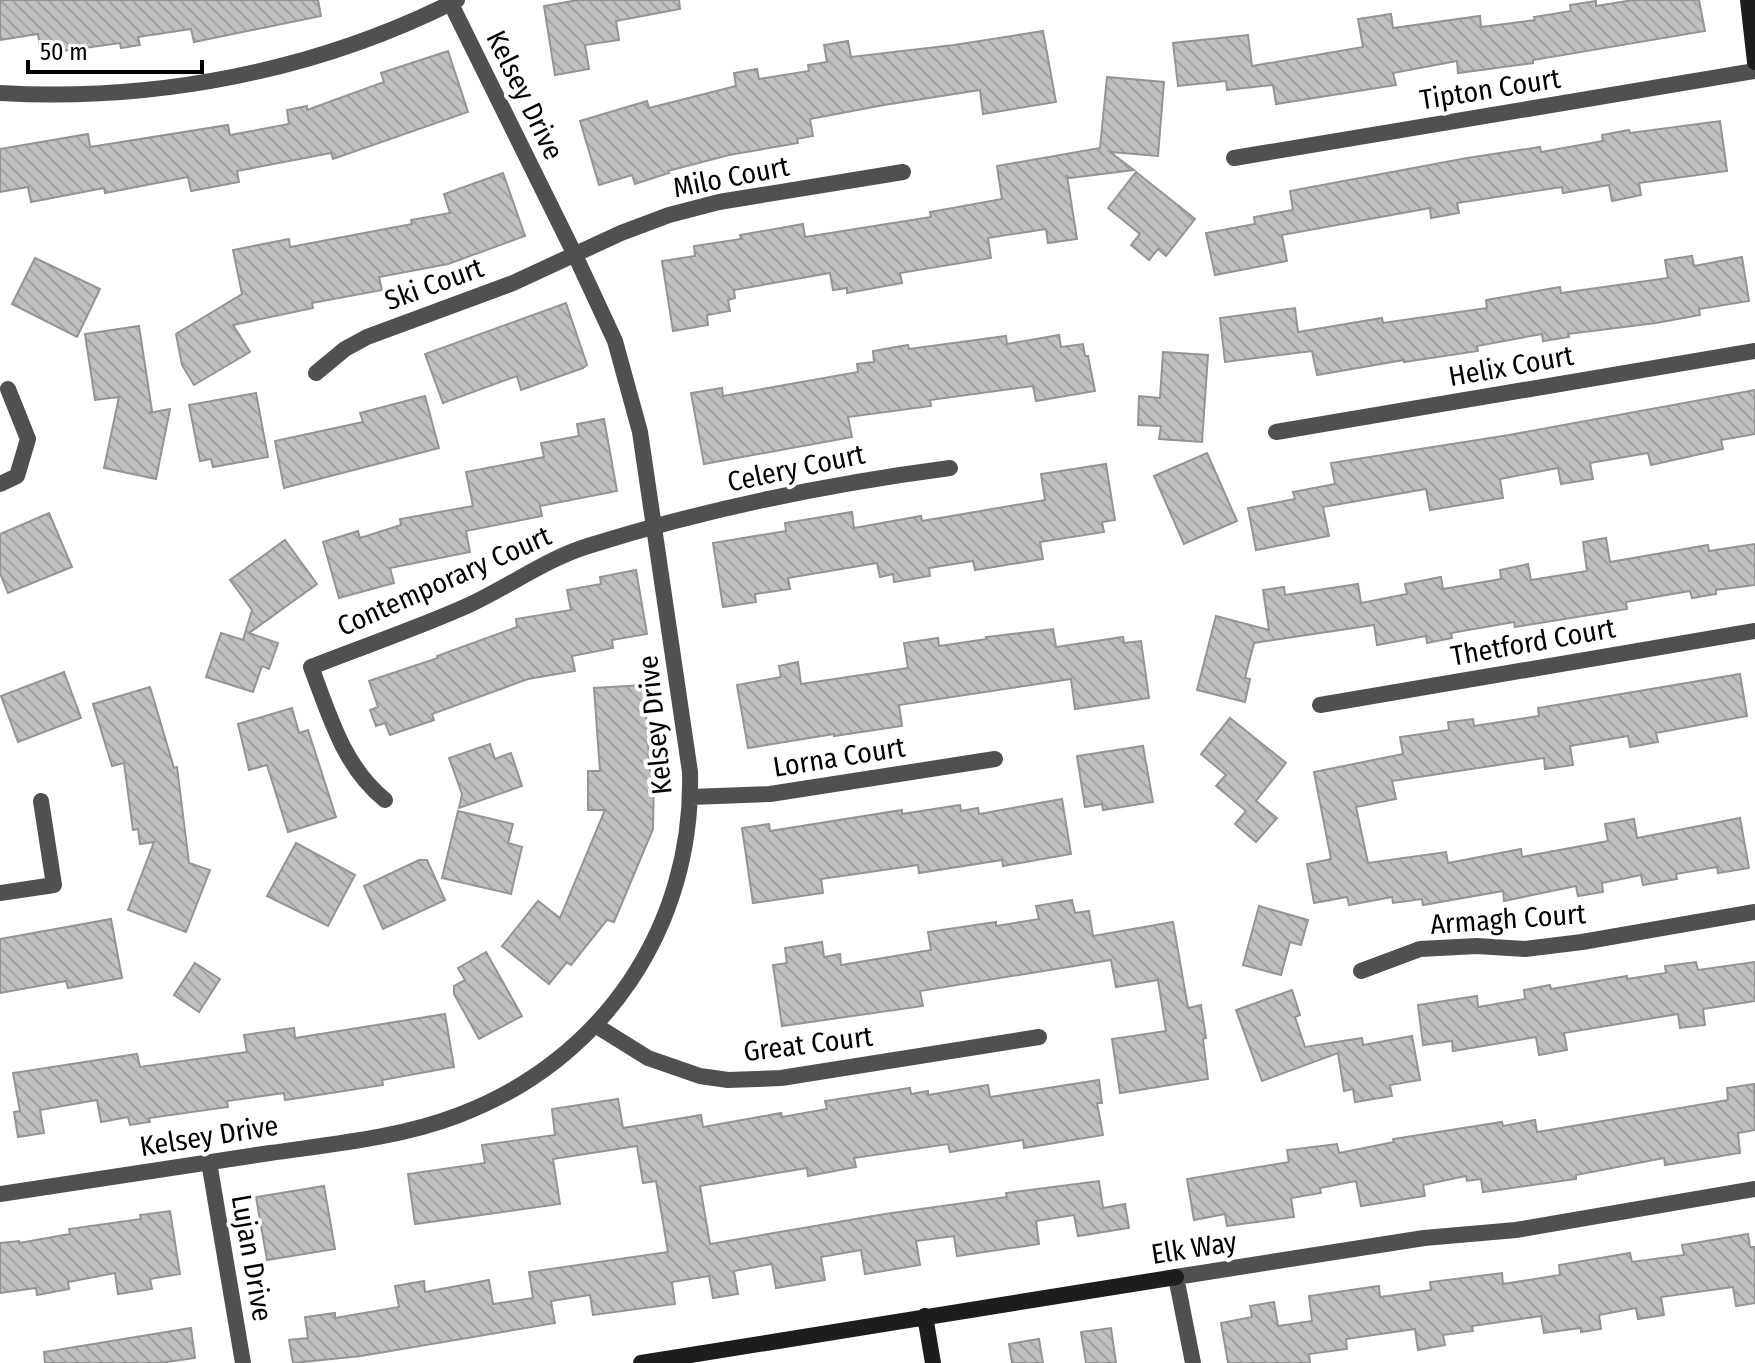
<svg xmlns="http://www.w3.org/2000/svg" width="1755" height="1363" viewBox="0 0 1755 1363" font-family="'Fira Sans Condensed',sans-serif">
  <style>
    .building { fill: url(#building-back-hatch); stroke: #949494; stroke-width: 2 }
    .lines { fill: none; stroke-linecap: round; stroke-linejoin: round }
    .street { stroke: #505050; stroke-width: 16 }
    .secondary { stroke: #1d1d1d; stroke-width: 16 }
    .labels { text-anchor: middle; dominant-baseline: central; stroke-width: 8; stroke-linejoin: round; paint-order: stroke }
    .street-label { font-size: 28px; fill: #000; stroke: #fff }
  </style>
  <defs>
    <pattern id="building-back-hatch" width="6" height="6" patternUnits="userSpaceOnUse" patternTransform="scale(2)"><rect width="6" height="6" fill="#c0c0c0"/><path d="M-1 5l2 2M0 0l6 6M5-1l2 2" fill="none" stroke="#a3a3a3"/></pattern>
  </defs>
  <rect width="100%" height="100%" fill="#fff"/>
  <path class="building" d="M0,0H318L321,16L194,42L191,29L138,37L140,45L121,48L120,43L41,54L38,34L0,40Z
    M578,0H679L680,9L616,21L619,40L585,45L589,69L555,75L544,6Z
    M1633,0H1699L1705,31L1533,60V63L1458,73L1457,61L1393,73L1396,85L1276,104L1273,85L1227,90L1226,81L1178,86L1173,43L1248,35L1252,66L1363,47L1358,19L1391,14L1393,28L1480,16L1481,27L1535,20L1534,17L1571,11L1570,5L1596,1V6Z
    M1043,31L1056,102L983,114L980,90L884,105L810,119L813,136L797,139L798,143L729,155L668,171L669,173L635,184L632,175L599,185L580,121L647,101L649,108L736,86L734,73L757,69L759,79L809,71L808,65L827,62L824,45L848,41L851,57L954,45Z
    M448,51L468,112L333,159L331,153L237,171L239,182L191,191L188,177L105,193L104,188L31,202L28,187L0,192V149L88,134L90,147L228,125L230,135L289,124L287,110L307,106V110L384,82L381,73Z
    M1107,77L1164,82L1158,156L1110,152L1134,170L1070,178L1067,176L1077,239L1048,243L1046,229L988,238L991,258L900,273L902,283L847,293V288L833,290L830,273L734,290L735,298L728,300L730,311L707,315L708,325L673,331L662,261L695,256L694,246L741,239L740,235L803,224L805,237L931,217L930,212L1002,199L997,166L1100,148Z
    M1720,121L1727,171L1639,183L1641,195L1612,201L1609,185L1563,193L1562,187L1457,203L1459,213L1431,218L1430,208L1282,235L1287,261L1215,275L1206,233L1255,224L1254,217L1293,210L1290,191L1467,158L1540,147L1541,152L1603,141L1602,135L1629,130L1630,133Z
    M1136,172L1195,219L1166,256L1158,249L1149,260L1131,245L1140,234L1108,208Z
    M503,173L525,236L448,264L379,277L382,290L312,303L313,308L233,325L250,352L194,385L182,365L176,334L242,294L233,250L289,239L290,247L412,224L411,220L450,213L444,194Z
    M1692,256L1694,266L1742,257L1749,301L1699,309L1700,315L1656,323L1568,334L1569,337L1543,341L1542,334L1477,346L1478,351L1404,362V360L1317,375L1312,351L1225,362L1220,318L1295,308L1298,332L1382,318L1383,323L1487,308L1486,300L1560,287L1561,293L1668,278L1665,260Z
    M35,258L100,289L77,337L12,304Z
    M566,303L587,365L583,368L521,390L517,376L443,403L425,354Z
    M139,326L152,411L149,413L170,409L156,479L104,468L119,397L95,400L85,334Z
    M1059,335L1061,347L1083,344L1085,356H1088L1095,391L1036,401L1033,386L930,400L931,406L848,417L852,437L704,464L691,393L722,388L723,396L858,372L857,364L874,362L873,351L908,345L909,349L1006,336L1007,344Z
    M1163,352L1208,355L1202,442L1159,439L1161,426L1138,425L1139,396L1160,398Z
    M1755,390V434L1721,440L1723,449L1651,465L1648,453L1590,463L1593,479L1561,484L1558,468L1500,479L1503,498L1430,510L1426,489L1323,507L1329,536L1256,550L1248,508L1295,499L1293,492L1335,484L1331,463L1509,435Z
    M256,393L268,457L213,467L211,459L200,461L189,405Z
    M425,396L439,448L284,488L275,441L363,422L360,413Z
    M604,419L617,491L540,506L542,516L466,531L470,552L390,568L394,583L339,598L323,542L358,531L360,538L401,525L400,519L473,506L466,472L544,457L541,443L579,436L577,424Z
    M1207,453L1237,521L1184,544L1154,476Z
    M1106,464L1115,520L1102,522L1104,532L1040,542L1043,559L975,570L973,561L929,568L930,576L894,582L893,574L880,577L877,563L788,578L790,589L755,594L756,602L723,607L713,543L786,531L785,523L852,512L854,528L921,516L922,521L1045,500L1041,474Z
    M49,513L72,567L8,593L0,573V534Z
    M1606,538L1610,562L1708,545L1709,551L1755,544V585L1716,590V594L1692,598L1690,591L1626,602L1627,609L1515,627L1514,622L1451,633L1452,638L1427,643L1426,636L1377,645L1374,625L1254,643L1245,678L1250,679L1245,702L1197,690L1216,616L1269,630L1263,590L1284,587L1285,595L1358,584L1361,603L1407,594L1405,584L1441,577L1443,589L1501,579L1500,570L1528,564L1531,580L1587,571L1583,542Z
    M285,540L317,584L249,633L278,643L269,669L262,666L253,692L206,677L221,633L243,640L252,610L230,580Z
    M636,570L647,634L612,640L613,648L572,656L575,671L528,679L432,714L434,720L390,735L385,723L376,726L370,710L378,707L369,681L438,658L437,656L517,627L516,619L571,610L567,590L601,584L600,577Z
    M1053,629L1056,647L1123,637L1124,643L1141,641L1149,698L1075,709L1071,679L899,705L902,726L834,736V734L748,748L737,685L781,677L779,666L798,662L801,684L908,668L904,643L938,638L939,646L987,639L986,637Z
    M64,672L81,718L18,742L1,696Z
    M1740,674L1747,716L1656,733L1658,742L1630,747L1628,736L1570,746L1573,765L1545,769L1544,758L1392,781L1396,799L1356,807L1368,863L1446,852L1448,863L1521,849L1522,857L1608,841L1605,824L1634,819L1637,838L1740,818L1749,868L1718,873L1717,867L1676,874L1677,879L1643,885L1641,875L1602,883L1603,892L1578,896L1576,886L1504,901L1503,891L1423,905L1422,899L1393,903L1392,897L1349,905L1347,897L1314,903L1307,864L1331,859L1314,772L1403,754L1400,737L1449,730L1448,722L1473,719L1474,726L1539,716L1538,708Z
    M644,685L650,771H654L653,829L614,922L607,920L571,965L567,962L549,984L502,946L538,901L560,918L605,810H588V771H600L594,688Z
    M150,687L174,768L177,767L189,863L210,870L186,932L128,910L154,842L140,844L138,829L133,830L124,763L112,766L93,704Z
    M292,708L299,733L308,730L336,817L288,832L267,765L249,770L238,724Z
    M1230,718L1286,763L1256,801L1277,818L1256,842L1235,824L1246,811L1216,786L1226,775L1201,754Z
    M490,744L495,759L511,753L522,786L459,808L462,794L449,758Z
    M1143,746L1153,802L1103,810L1102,804L1085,807L1077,756Z
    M1062,799L1071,854L1003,866L1002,860L919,873L918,865L821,879L823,893L753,903L742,828L769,824L770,831L902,810V814L960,805L961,811L978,808L979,814Z
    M458,811L513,824L508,843L522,847L511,894L442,878Z
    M296,843L355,875L328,926L267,896Z
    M419,860H427L445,900L383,929L364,886Z
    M1072,900L1075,913L1089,911L1093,936L1173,922L1188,1008L1201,1005L1206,1038L1203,1039L1208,1079L1120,1093L1112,1039L1166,1031L1158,980L1116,987L1111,960L920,991L923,1006L782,1026L773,965L787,963L785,948L822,942L824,957L840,954L841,965L931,950L928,932L996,922V926L1039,919L1036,906Z
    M1259,906L1308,920L1301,945L1290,942L1281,975L1243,965Z
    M111,919L122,978L68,988L66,981L0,993V939Z
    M486,952L522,1016L479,1039L454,994V986L465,980L458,968Z
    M1696,962L1698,970L1755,962V1001L1703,1009L1705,1025L1680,1028L1678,1014L1564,1033L1567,1050L1539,1055L1536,1037L1453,1051L1452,1041L1423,1045L1418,1005L1477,996L1478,1007L1525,999L1524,990L1550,985L1551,989L1627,976V979L1666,973L1665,966Z
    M195,963L220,979L199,1012L174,995Z
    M1292,990L1300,1015L1295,1017L1305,1047L1362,1038L1363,1045L1412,1036L1420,1080L1390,1085L1392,1096L1355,1102L1353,1089L1344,1091L1338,1053L1262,1081L1236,1010Z
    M445,1014L454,1067L382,1080L383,1085L285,1100L284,1093L227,1101L228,1107L149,1118L150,1122L130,1125L128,1117L101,1122L97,1100L40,1110L44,1133L18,1137L14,1112L20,1111L13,1073L137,1054L140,1067L247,1052L244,1035L294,1028L295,1038Z
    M1099,1080L1102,1103H1097L1103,1135L1024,1148L1023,1140L950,1152L948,1144L854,1158L856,1167L808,1176L807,1168L700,1186L710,1244L885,1214L1007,1197L1006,1193L1099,1181L1103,1208L1125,1204L1129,1228L1078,1236L1074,1215L1036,1221L1039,1244L957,1256L954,1236L916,1241L920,1265L865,1274L861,1250L821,1257L825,1280L776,1288L772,1264L734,1271L738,1294L713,1298L709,1276L672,1282L675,1304L593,1315L590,1295L551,1301L555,1323L361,1356L293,1363L289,1340L308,1338L305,1317L335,1313V1318L399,1307L395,1286L424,1281L425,1292L489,1280L493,1304L533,1298L529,1272L668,1252L656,1181L643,1183L637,1146L553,1159L560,1204L415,1224L408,1174L485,1163L482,1145L555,1135L552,1109L618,1099L623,1128L701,1115L703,1127L781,1113L782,1117L827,1109L825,1101L910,1088L911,1094L928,1091V1095L988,1085L990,1097Z
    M1754,1084L1755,1130L1738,1133L1740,1153L1665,1165L1664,1158L1576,1175V1179L1483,1192L1481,1179L1467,1181L1466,1176L1423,1185L1425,1196L1361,1206L1356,1181L1320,1188L1321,1193L1291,1198L1294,1217L1227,1226L1225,1214L1194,1220L1187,1179L1289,1162L1287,1150L1337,1144L1339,1153L1394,1142L1393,1139L1502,1122L1503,1126L1535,1120L1537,1132L1728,1100L1727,1088Z
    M324,1186L335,1249L267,1260L256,1197Z
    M170,1211L180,1274L150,1279L152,1289L118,1294L115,1273L68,1282L69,1289L37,1295L36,1288L0,1293V1243L19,1241V1243L70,1234L69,1229L141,1219L140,1215Z
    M1748,1234L1750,1247H1755V1303L1736,1306L1733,1287L1661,1297L1664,1315L1638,1319L1636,1308L1599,1315L1601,1329L1581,1332V1328L1544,1333L1541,1316L1472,1326L1473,1331L1443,1335L1445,1345L1418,1350L1415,1329L1346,1339L1347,1349L1309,1354L1310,1363H1228L1221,1323L1252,1317L1250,1306L1274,1302L1278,1326L1312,1321L1309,1296L1379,1286L1380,1297L1431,1290L1430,1282L1502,1273L1503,1284L1560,1275L1559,1265L1630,1253L1632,1262L1684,1255L1682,1245Z
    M191,1328L195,1358L160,1363H45L44,1352Z
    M1111,1328L1116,1363H1086L1081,1332Z
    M1039,1339L1043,1363H1012L1009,1344Z"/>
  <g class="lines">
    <path class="street" d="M0,93C156,102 317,71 457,0
      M1234,158L1755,71
      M316,373L345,349L367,337L513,283L621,233L669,215L719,202L903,172
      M1276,432L1755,351
      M0,484L17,476L28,439L8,389
      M1320,705L1755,631
      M691,797L770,794L995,759
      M385,800C343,766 330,716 311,667C364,646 418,628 469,605C510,586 546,559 588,546C706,509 828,484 950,468
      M0,893L54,885L41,801
      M1361,971L1420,949L1477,946L1525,949L1582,942L1755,912
      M595,1025L648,1058L700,1076L728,1080L781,1078L1039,1037
      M209,1162L243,1363
      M0,1194C90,1181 180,1167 270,1153C333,1144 399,1138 459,1115C604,1060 694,926 690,772L640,432L615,341L575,255L449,0
      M1193,1363L1176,1277L1424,1238L1516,1230L1755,1189"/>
    <path class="secondary" d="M1748,0L1755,62
      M925,1316L933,1363
      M641,1363L1176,1277"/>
  </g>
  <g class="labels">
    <g class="street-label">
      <text transform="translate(1490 89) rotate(-9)">Tipton Court</text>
      <text transform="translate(525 95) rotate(64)">Kelsey Drive</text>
      <text transform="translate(731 177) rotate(-11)">Milo Court</text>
      <text transform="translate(434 284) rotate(-20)">Ski Court</text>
      <text transform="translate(1511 366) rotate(-10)">Helix Court</text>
      <text transform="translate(796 468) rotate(-12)">Celery Court</text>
      <text transform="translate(444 581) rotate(-24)">Contemporary Court</text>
      <text transform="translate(1533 642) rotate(-10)">Thetford Court</text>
      <text transform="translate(655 725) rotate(-96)">Kelsey Drive</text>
      <text transform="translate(839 757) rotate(-9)">Lorna Court</text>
      <text transform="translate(1508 919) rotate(-4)">Armagh Court</text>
      <text transform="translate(808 1044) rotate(-7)">Great Court</text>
      <text transform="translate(209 1136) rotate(-9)">Kelsey Drive</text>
      <text transform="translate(1194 1248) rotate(-9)">Elk Way</text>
      <text transform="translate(252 1258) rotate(80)">Lujan Drive</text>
    </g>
  </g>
  <path d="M28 60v12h174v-12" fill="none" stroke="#000000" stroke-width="4"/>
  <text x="40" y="60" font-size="24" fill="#000000" stroke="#ffffff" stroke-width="6" paint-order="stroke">50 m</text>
</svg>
